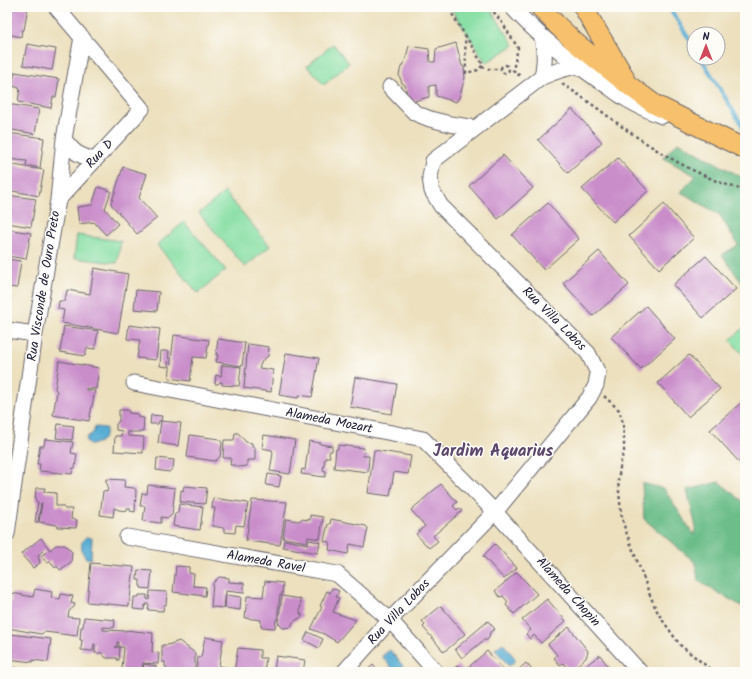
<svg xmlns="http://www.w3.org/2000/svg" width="752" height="679" viewBox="0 0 752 679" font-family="Kalam,sans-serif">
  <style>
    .green { fill: #85dea3; stroke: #54806f }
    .forest { fill: #6cbd89; stroke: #477062 }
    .water { fill: #58add4; stroke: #3d6888 }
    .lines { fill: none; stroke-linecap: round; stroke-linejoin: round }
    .stream { stroke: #58add4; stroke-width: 4 }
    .building { fill: #c98dca }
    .minor-casing { stroke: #696469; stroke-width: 17 }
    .major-casing { stroke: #696469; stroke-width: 21 }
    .path { stroke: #696469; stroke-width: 2.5; stroke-dasharray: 3 3; stroke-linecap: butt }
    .minor { stroke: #fff; stroke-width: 15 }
    .major { stroke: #f7c06c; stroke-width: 19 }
    .labels { text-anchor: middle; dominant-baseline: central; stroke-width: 3; stroke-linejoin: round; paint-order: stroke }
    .street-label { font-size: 13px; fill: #22223b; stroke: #fdfcf7 }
    .district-label { font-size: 17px; font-weight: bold; fill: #5c476d; stroke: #fdfcf7 }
  </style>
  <rect width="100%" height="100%" fill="#fdfcf7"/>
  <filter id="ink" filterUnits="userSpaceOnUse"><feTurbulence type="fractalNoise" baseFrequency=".025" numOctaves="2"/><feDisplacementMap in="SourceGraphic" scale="8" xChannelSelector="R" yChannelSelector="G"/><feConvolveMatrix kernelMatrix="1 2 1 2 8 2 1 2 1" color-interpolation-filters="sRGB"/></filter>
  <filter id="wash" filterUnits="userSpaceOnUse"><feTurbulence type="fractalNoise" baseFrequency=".012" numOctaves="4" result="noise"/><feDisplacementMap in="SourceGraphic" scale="16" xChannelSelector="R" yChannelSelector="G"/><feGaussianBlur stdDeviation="0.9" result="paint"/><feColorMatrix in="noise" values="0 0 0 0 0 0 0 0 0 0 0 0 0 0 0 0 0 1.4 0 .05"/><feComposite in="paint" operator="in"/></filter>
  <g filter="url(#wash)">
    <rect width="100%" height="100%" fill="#ece0be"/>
    <path class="green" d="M450,7H489L514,45L486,63Z
      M333,44L349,63L324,85L307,66Z
      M225,192L270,246L245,267L199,213Z
      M184,222L226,270L198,293L157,245Z
      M77,235L121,241L117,263L74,258Z
      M745,327V357L730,340Z"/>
    <path class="forest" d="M678,142L745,179V287L722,255L738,245L720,215L681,192L696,176L663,158Z
      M719,482L745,503V608L698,581L696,563L644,519L642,483L664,489L694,535L696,527L687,490Z"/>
    <path class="water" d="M95,427L106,428C106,439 102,442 91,445L86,441L87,437C92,434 94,433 95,427Z
      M86,537L92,538L91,559L86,558C81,552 79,543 86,537Z
      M503,643L516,660L509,666L495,649Z
      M390,650L403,666L395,672L382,656Z"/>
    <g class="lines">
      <path class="stream" d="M669,7L694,47
        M701,58L745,130"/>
    </g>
    <g id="blocks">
      <path class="building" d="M7,7H28L24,30H22L21,37L7,34V26L9,15L7,14Z
        M456,43L462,66L464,67L465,78L459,98L456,102L436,96V85L429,86V97L410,102L407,94L405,85L402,83L399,75L401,67L405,61L409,46L429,49L430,62H435L436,49Z
        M27,44L56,49L52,70L23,65Z
        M15,72L59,79L56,97H53L51,108L18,102L20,88L12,86Z
        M7,104L39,109L35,134L7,129Z
        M572,109L602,142L568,173L538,140Z
        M7,133L44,138L40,168L26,165L27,161L7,159Z
        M503,155L533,188L498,219L469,186Z
        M618,158L648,191L613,222L582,189Z
        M7,164L44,170L39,196L7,190Z
        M123,167L147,174L139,198L157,218L137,234L111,204Z
        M98,187L111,191L105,209L118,224L106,235L94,222L79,224L77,207L92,205Z
        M7,195L36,199L31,227L7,223Z
        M548,203L579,239L544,270L512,235Z
        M664,204L694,238L659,269L629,236Z
        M7,229L31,233L26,259L7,256Z
        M599,251L629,285L593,316L563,283Z
        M706,256L736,289L703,318L673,285Z
        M7,259L21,261L17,288L7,287Z
        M94,268L128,274L118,333L62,323L64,310L58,309L59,301H65L67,290L90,294Z
        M136,290L159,292L157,311L134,309Z
        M7,295L11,296L8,314H7Z
        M646,306L675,339L641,369L611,337Z
        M129,325L160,329L156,360L137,358L140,340L127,339Z
        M64,326L98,331L95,349L87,348L85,356L60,352Z
        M174,335L209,340L206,358L193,357L190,381L169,378Z
        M218,339L245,343L242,366L216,362L218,355H216Z
        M248,344L269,347L268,356L262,361L259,368L273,370L271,392L244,388Z
        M161,351H169L168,367L160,366Z
        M286,353L319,358L312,397L299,395L298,398L279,395Z
        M689,355L720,389L688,417L658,383Z
        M59,361L99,368L96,389L86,388V390L95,391L89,421L53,415L57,391L55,389Z
        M222,365L241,367L239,386L222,385V382H220L218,384H215L216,375L221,376Z
        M355,377L397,384L392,414L350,407Z
        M744,400L745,401V459L740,463L710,430Z
        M119,410H128L129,413L138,414V417L144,418L143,432H128V436L144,437L143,453L114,451L115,436H121L122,431L116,430V424L119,421Z
        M151,415L162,416L161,421L181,423L178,446L158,443L161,421H159L158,424H150Z
        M58,424L74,426L72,440L56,438Z
        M235,433H238L246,442L252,443V447H255V460H247V466L238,467L235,465H230L231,458H223L224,440H234Z
        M190,435L219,439L222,443L220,457L215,461L187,457Z
        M264,435L295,440L290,474L270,471L273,453L272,450L262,448Z
        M45,439L73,442L71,453L77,454L75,468H73L72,474L39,471L40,464H37L40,446H44Z
        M309,441L320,443V444L332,446V451H330L329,453L330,457H326L325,459L323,470L326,471L325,477L301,474L302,469L305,470Z
        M338,445L364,448L363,456H369L368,472L334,468L336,449H338Z
        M374,450L411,456L408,474L394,472L390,496L368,493Z
        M157,458L174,460L173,468L169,472L156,470Z
        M268,474L281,476L279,487L266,485Z
        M106,479L125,480L124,487L134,488L136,490L135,512L130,511V508H127V511L119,510L114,508L113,517L100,515L103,491L107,492L108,485L106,483Z
        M441,484L457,502L453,506L457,510L459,508L462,511L433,536L438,541L429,548L416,534L425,526L411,510Z
        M148,485L175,488L172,515L168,518L161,517V523L143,521L145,506H140L142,493L147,494Z
        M184,486L207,488L205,504L180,502L181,490L183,491Z
        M36,488H45L44,492L56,493V506H62L65,509H72L71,519L77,520L76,528L58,527L57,525L39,522L42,503H41L38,522H35L38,502L35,500Z
        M213,498L248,503L244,526L236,525L235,533L224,532V528L212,526L215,508H212Z
        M252,500L287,502L280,545L246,541Z
        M179,504L203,507L200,530L173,526L175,513H178Z
        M310,515L323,517L320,539L308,537L307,542L283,538L286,519L299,521L301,519L310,520Z
        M331,519L366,526L368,528L364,547L350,544L348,554L329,550L330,542L324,541L328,524H330Z
        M41,538L50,550L56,545H65L72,552L71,562L60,570L57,566L55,568L50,561L47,563L41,556L46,552L44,550L38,555L40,563L33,568L21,554Z
        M284,540L308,544L309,540L320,542L318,553L283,547Z
        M495,544L517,568L504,579L483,556Z
        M91,563L134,567L129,606L87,602Z
        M176,566L189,567V573L194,574L193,586L206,587L205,596L173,592Z
        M138,570L152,571L150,589L141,588V586H140V580H137Z
        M517,572L537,594L514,614L506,605L508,602L503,596L500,597L495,591Z
        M219,577L229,578V582L244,583V593L226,591L224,608L211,607L213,583Z
        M265,581L283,583L282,595H280L277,620H276L275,628L261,627V620L245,618L247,596L263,597Z
        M332,588L339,591L336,597L339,598L333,612L356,620L337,642L324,634L311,629L322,607L320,606L327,591L330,593Z
        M35,589L52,592L51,598L60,599L61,594L73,596L71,603L75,604L74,607L69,611L68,617L79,618L77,636L45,632L41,634L7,628L12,593L33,597Z
        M150,591L167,592L166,605H164L163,611L148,610L149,604H146V606L145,605L144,610L133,609L134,597H139V595H147V599L149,600Z
        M226,595L241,597L240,610L225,608Z
        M282,596L301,599L300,614H302V617L293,622L291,627L283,628L278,623Z
        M547,599L566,621L541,643L534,635L530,639L526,634L531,630L522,620Z
        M441,606L465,634L444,652L423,627L425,625L422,621Z
        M84,617L115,620L114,628L103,627V630L126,631V630L153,633L152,652L159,653L158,664L143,663L142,669H134V672H124L122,669L124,647H119V642H117V647H115H120L119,660H117V658H106L102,653H95V644H94L93,651L81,650L82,640H80L81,627H83Z
        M488,621L495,629L490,632L489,638L487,640H484L462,658L455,649Z
        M569,627L588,651L586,658L570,671L563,663L560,665L554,658L557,655L548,644Z
        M308,632L323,639L319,648L304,640Z
        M10,634L51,639L48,662L33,660V662L7,659Z
        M205,637L223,640L219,666L232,668V672H196L198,657H201Z
        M179,641L195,653V666L193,670V672H167V667H165V662H162V645H168Z
        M238,648L260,650V658H266L264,672H234Z
        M487,651L506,672H450L458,665L464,671Z
        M600,655L612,672H577Z
        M276,656L305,660L303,672H274Z
        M526,663L534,672H516Z
        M144,664L156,666V672H139L140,670H143Z
        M373,665L379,672H365Z
        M7,667L40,671V672H7Z"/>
    </g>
  </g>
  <g filter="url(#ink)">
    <use href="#blocks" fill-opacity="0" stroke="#696469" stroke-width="1"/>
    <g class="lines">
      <g class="minor-casing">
        <path id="minor" d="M56,7L142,109L58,200
          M512,7C537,35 567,58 598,80C607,85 615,92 623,97C635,105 649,111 662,116
          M542,37C545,53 545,61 542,77
          M390,87L415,113L430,119L450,124L476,128
          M64,139C74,153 78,155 94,160
          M7,330L35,334
          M134,383L423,439L495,512L640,672
          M7,534L35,334L58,200L64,139L82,37
          M127,537L337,574L390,620L436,672
          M344,672L390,620L495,512L589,398L596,385L598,373L588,353L441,206L432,191L430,177L433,161L542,77C554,72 566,67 579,66"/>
      </g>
      <g class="major-casing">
        <path id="major" d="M540,7L556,24L576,43L631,87L654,104L702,128L745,149
          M583,7L624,76"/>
      </g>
      <path class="path" d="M490,7L503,24L518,48L513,70L520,76
        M449,9L465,35L466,73L478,70L483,65L465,35
        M501 69a4 4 0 1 1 8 0a4 4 0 1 1-8 0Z
        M482,67L489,69H501
        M562,84C590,101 615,123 643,141C667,157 692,171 719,182C727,185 736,188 745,190
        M604,396L619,410L623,423L624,438V451L621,461L618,481L621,513L625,529L644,579L649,593L656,609L661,618L680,645L714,672"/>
      <use href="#minor" class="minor"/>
      <use href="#major" class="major"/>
    </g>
  </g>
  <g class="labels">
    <g class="street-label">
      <text transform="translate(100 154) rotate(-47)">Rua D</text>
      <text transform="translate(44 286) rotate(-81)">Rua Visconde de Ouro Preto</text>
      <text transform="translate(554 319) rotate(45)">Rua Villa Lobos</text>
      <text transform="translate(329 421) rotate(11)">Alameda Mozart</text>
      <text transform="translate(266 562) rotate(10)">Alameda Ravel</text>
      <text transform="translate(568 592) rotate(48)">Alameda Chopin</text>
      <text transform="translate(399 612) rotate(-47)">Rua Villa Lobos</text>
    </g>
    <g class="district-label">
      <text x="493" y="451">Jardim Aquarius</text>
    </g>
  </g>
  <rect width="752" height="679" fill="none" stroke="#fdfcf7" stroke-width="24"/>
  <g transform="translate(706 46)"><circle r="19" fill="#fdfcf7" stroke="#a5a5ac"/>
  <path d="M0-3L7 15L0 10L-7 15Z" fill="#d1495b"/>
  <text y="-6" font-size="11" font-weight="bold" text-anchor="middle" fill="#22223b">N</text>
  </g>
</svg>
